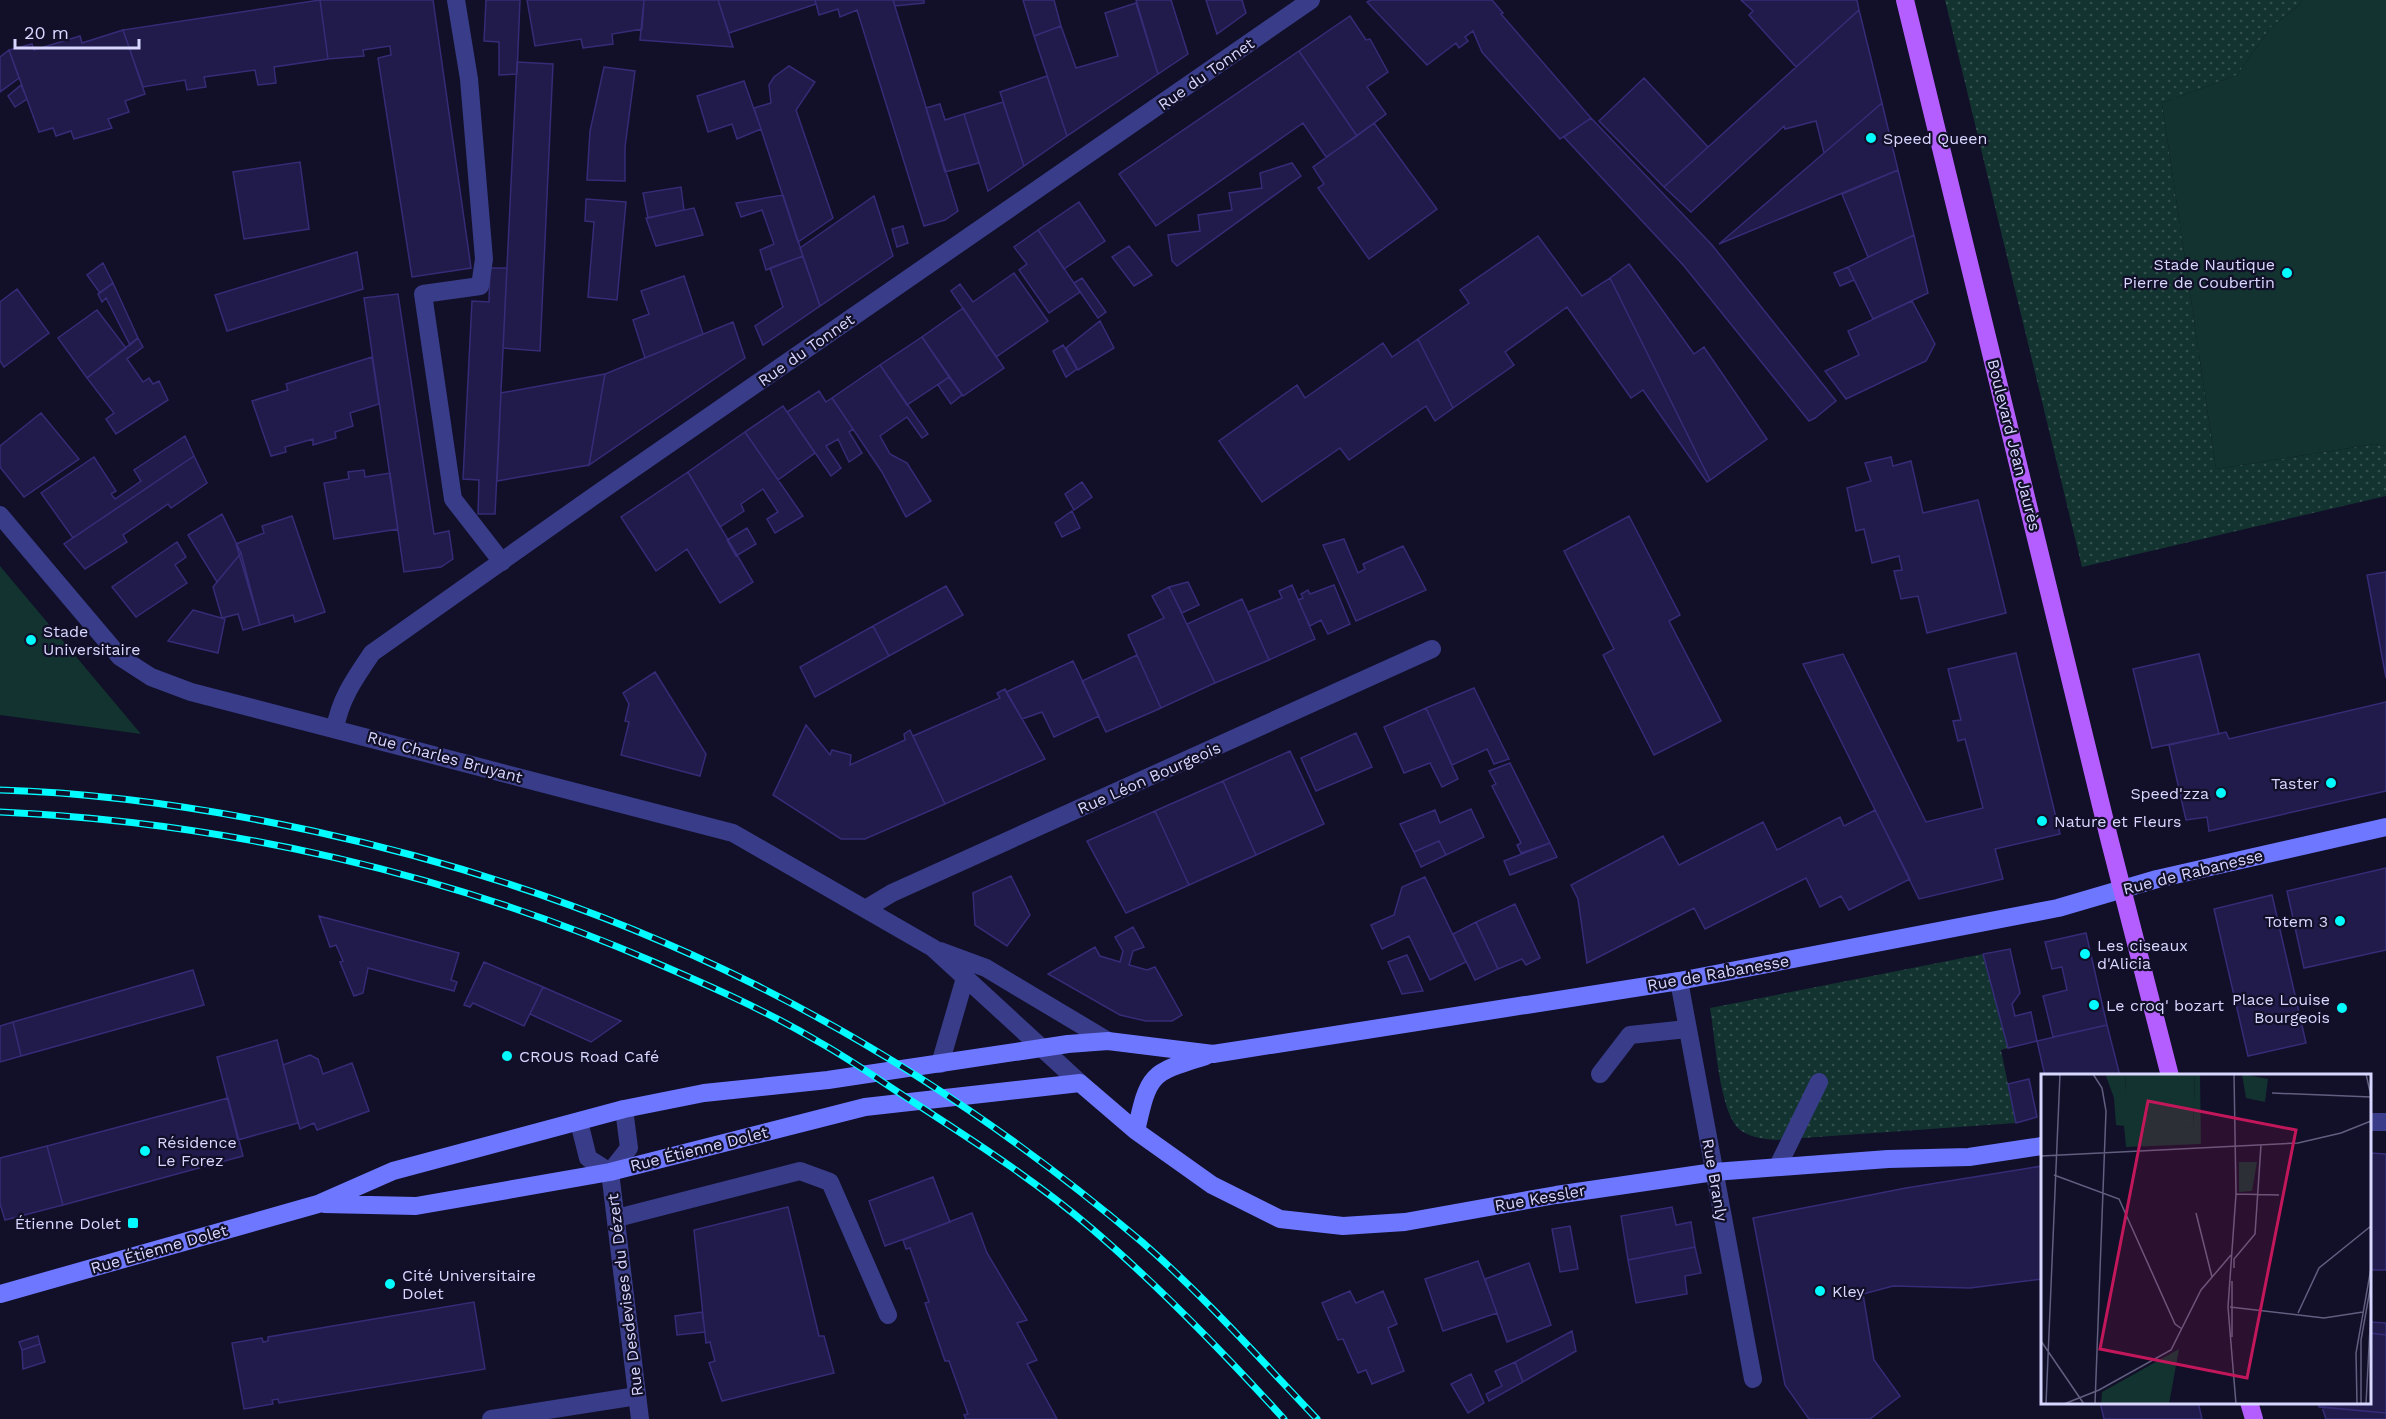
<svg xmlns="http://www.w3.org/2000/svg" width="2386" height="1419" viewBox="0 0 2386 1419" font-family="'Work Sans',sans-serif">
  <style>
    .park { fill: url(#park-dots) }
    .pitch { fill: #12332f }
    .building { fill: #201b4a; stroke: #352c77; stroke-width: 1.5 }
    .lines { fill: none; stroke-linecap: round; stroke-linejoin: round }
    .lane { stroke: #393d89; stroke-width: 18 }
    .street { stroke: #393d89; stroke-width: 18 }
    .secondary { stroke: #6e77ff; stroke-width: 18 }
    .primary { stroke: #b55eff; stroke-width: 18 }
    .rail-casing { stroke: #03fcff; stroke-width: 7 }
    .rail { stroke: #120f29; stroke-width: 4.5; stroke-dasharray: 14; stroke-linecap: butt }
    .poi-dot { fill: #03fcff; stroke: #120f29; stroke-width: 2 }
    .labels { text-anchor: middle; dominant-baseline: central; stroke-width: 4.5; stroke-linejoin: round; paint-order: stroke }
    .street-label { font-size: 16px; fill: #d8d7ff; stroke: #120f29 }
    .poi-label { font-size: 16px; fill: #d8d7ff; stroke: #120f29; text-anchor: start }
    .inset-road { fill: none; stroke: #615f7f; stroke-width: 1.5 }
    .view { fill: #c2185b; fill-opacity: 0.15; stroke: #c2185b; stroke-width: 3 }
    .inset-edge { fill: none; stroke: #d8d7ff; stroke-width: 3 }
  </style>
  <defs>
    <pattern id="park-dots" width="8" height="8" patternUnits="userSpaceOnUse" patternTransform="scale(1.5)"><rect width="8" height="8" fill="#12332f"/><path d="M2 2h.1M6 6h.1" fill="none" stroke="#34504e" stroke-width="1.8" stroke-linecap="round"/></pattern>
  </defs>
  <rect width="100%" height="100%" fill="#120f29"/>
  <path class="park" d="M1945,0H2302L2300,5L2270,28L2237,75L2162,103L2216,469L2375,444L2386,446V496L2082,567Z
    M1983,954L2008,1048L2001,1050L2016,1123L1776,1140C1763,1139 1746,1137 1737,1127C1719,1107 1715,1037 1710,1008Z"/>
  <path class="pitch" d="M2302,0H2386V446L2375,444L2216,469L2162,103L2237,75L2270,28L2300,5Z
    M0,566L141,734L0,715Z"/>
  <path class="building" d="M320,0L328,59L274,67L276,83L258,85L255,70L204,77L206,87L187,90L185,80L143,87L123,30Z
    M320,0H433L471,268L412,277L378,58L391,55L390,46L363,50L364,56L328,59Z
    M486,0H520L517,74L499,75V42L484,41Z
    M527,0H644L642,29L612,34L613,44L583,48L581,39L535,46Z
    M644,0H718L733,47L640,40Z
    M718,0H815L816,4L729,33Z
    M815,0H893L958,211L945,220L924,226L857,10L840,17L838,9L819,15Z
    M893,0H924V3L895,6Z
    M1023,0H1054L1061,26L1034,36Z
    M1136,0H1171L1188,54L1158,74Z
    M1206,0H1242L1246,13L1217,34Z
    M1371,0H1492L1503,13L1501,14L1591,118L1560,139L1482,52L1473,31L1465,37L1468,41L1459,48L1456,43L1427,65L1367,2Z
    M1741,0H1857L1859,10L1796,67L1749,15L1753,11Z
    M1136,3L1158,74L1067,136L1034,36L1061,26L1076,68L1118,56L1105,13Z
    M1859,10L1882,103L1824,153L1816,121L1785,129L1784,126L1691,212L1664,187Z
    M1350,16L1366,40L1370,39L1388,72L1367,87L1386,114L1357,136L1299,51Z
    M123,30L145,94L125,101L129,112L108,119L112,128L74,139L71,131L56,136L53,128L39,132L9,50L32,44L34,50L80,36L82,43Z
    M9,50L19,78L0,92V57Z
    M1299,51L1357,136L1326,157L1303,123L1156,226L1119,174Z
    M517,62L553,64L540,351L503,348Z
    M789,66L815,82L796,110L833,218L798,242L754,108L771,103L769,85L774,77Z
    M604,67L635,71L625,147V181L587,180L590,131Z
    M1047,76L1067,136L1024,166L1000,92Z
    M1644,78L1708,147L1664,187L1599,121Z
    M744,81L761,129L737,139L732,124L708,132L697,96Z
    M21,85L27,99L15,107L8,96Z
    M1003,102L1024,166L988,191L964,114Z
    M1882,103L1898,170L1719,244L1824,153Z
    M940,104L945,120L964,114L979,163L945,172L926,108Z
    M1591,118L1712,245L1836,401L1815,418L1809,421L1684,266L1564,137Z
    M1374,123L1437,209L1369,259L1318,188L1324,184L1313,167Z
    M300,162L309,229L244,239L233,172Z
    M1292,163L1301,176L1177,266L1172,261L1168,235L1200,231L1198,215L1232,210L1229,193L1262,188L1260,173Z
    M1898,170L1914,235L1868,257L1842,194Z
    M681,187L684,210L648,218L643,193Z
    M783,195L803,256L766,270L760,250L774,244L762,210L741,217L736,203Z
    M874,196L893,256L820,306L800,248Z
    M586,199L626,202L617,300L588,297L594,222L585,221Z
    M1079,202L1105,241L1064,269L1038,230Z
    M694,208L703,235L656,246L646,218Z
    M903,226L908,243L897,247L892,229Z
    M1038,230L1080,292L1049,313L1019,270L1027,264L1014,247Z
    M1914,235L1928,293L1873,319L1848,267Z
    M1538,236L1582,296L1610,278L1710,480L1707,482L1643,390L1631,398L1567,307L1505,352L1514,365L1453,408L1418,339L1469,303L1460,290Z
    M1129,246L1152,275L1134,286L1112,257Z
    M357,252L363,289L227,331L215,295Z
    M803,256L820,306L763,345L755,326L783,307L770,268Z
    M103,263L113,283L100,293L87,275Z
    M1629,264L1694,354L1704,347L1767,439L1710,480L1610,278Z
    M1848,267L1854,280L1840,286L1834,273Z
    M490,268H507L495,514H478L479,480L463,479L472,301L489,302Z
    M1014,273L1048,321L996,357L951,291L960,284L973,302Z
    M684,276L703,334L645,358L633,320L649,314L641,291Z
    M1082,278L1106,312L1098,318L1074,283Z
    M113,283L138,338L130,345L106,298L102,302L98,294Z
    M17,289L49,333L4,367L0,361V302Z
    M398,294L434,534L449,531L453,559L441,567L404,572L364,298Z
    M1912,301L1935,344L1926,361L1846,399L1825,371L1859,355L1848,331Z
    M963,308L1004,368L963,396L922,337Z
    M97,310L126,348L87,378L58,338Z
    M1100,321L1114,348L1078,370L1066,348Z
    M733,322L745,358L589,465L605,374Z
    M922,337L949,377L907,405L880,365Z
    M138,338L143,347L127,359L143,382L149,378L153,384L159,381L168,400L116,434L106,419L114,413L87,378Z
    M1418,339L1453,408L1435,421L1426,406L1349,460L1340,448L1262,502L1219,441L1297,385L1305,398L1383,343L1392,357Z
    M1063,345L1077,369L1066,377L1053,351Z
    M372,357L379,404L350,413L353,426L335,432L336,438L313,445V439L285,447L286,452L271,456L252,401L288,390L286,384Z
    M880,365L928,434L922,438L907,417L880,436L890,454L907,463L931,501L906,517L882,472L832,398Z
    M605,374L589,465L497,481L501,393Z
    M949,377L962,395L951,404L938,385Z
    M819,391L826,402L832,398L853,429L849,432L862,453L849,462L838,439L826,446L841,468L831,476L787,412Z
    M783,406L815,453L778,480L745,432Z
    M41,413L79,459L24,497L0,467V446Z
    M745,432L803,516L775,533L767,519L778,512L763,489L741,504L744,511L720,527L688,472Z
    M185,436L194,456L73,538L41,493L94,457L116,491L111,494L115,499L141,481L134,470Z
    M194,456L207,483L171,508L168,504L123,535L127,542L85,569L64,544Z
    M1891,457L1893,466L1911,461L1923,513L1978,500L2006,613L1927,633L1918,596L1901,599L1894,571L1902,570L1899,556L1872,563L1864,529L1856,531L1847,488L1871,481L1865,463Z
    M364,470L365,477L390,473L398,529L334,539L324,483L349,479L348,472Z
    M688,472L753,582L720,603L687,549L656,571L621,517Z
    M1082,482L1092,497L1074,510L1065,494Z
    M1072,511L1080,528L1062,537L1055,523Z
    M222,514L241,553L217,582L188,535Z
    M292,516L325,612L295,622L293,615L260,625L236,544L264,533L262,526Z
    M1629,516L1680,615L1669,621L1721,721L1654,755L1603,655L1614,649L1564,551Z
    M747,528L756,544L736,556L727,540Z
    M1344,539L1358,573L1365,569L1363,564L1403,546L1426,590L1356,621L1323,545Z
    M177,542L186,557L175,565L187,583L136,617L112,587Z
    M241,553L260,625L243,630L238,614L222,618L213,587Z
    M2386,572V678L2367,575Z
    M1188,582L1199,605L1182,613L1169,587Z
    M1292,585L1315,639L1269,660L1248,612L1282,598L1279,591Z
    M1334,585L1350,624L1328,634L1321,620L1310,626L1298,600L1303,598L1301,594L1308,590L1310,594Z
    M946,586L963,615L889,656L873,626Z
    M1169,587L1215,683L1161,708L1128,635L1164,618L1152,596Z
    M1242,599L1269,660L1215,683L1187,624Z
    M193,610L225,619L218,653L168,641Z
    M873,626L889,656L815,697L800,667Z
    M2016,653L2060,834L1995,849L2003,879L1919,899L1803,664L1843,654L1926,822L1983,808L1965,739L1958,741L1953,721L1961,720L1948,669Z
    M2199,654L2219,734L2152,748L2133,669Z
    M1137,655L1161,708L1106,732L1082,681Z
    M1073,661L1099,716L1054,737L1042,712L1022,719L1006,692Z
    M655,672L706,754L700,776L621,755L629,722L625,721L629,704L623,693Z
    M1474,688L1509,759L1494,764L1487,749L1452,765L1426,708Z
    M1005,689L1045,759L945,804L913,736L1000,698L997,693Z
    M2386,702V791L2209,831L2207,817L2186,820L2169,745L2226,732L2229,739Z
    M1426,708L1458,779L1442,787L1430,763L1404,773L1384,727Z
    M806,725L830,755L832,750L851,755L850,765L905,740L904,734L910,730L945,804L865,839H841L773,795Z
    M1356,733L1372,767L1316,791L1301,758Z
    M1290,751L1324,824L1256,855L1223,781Z
    M1510,763L1550,843L1521,853L1517,845L1521,843L1492,786L1496,784L1489,771Z
    M1223,781L1256,855L1189,885L1155,811Z
    M1471,809L1484,837L1446,855L1439,841L1414,852L1400,824L1435,810L1440,823Z
    M1875,810L1910,879L1849,910L1841,896L1820,907L1806,878L1705,929L1694,908L1587,963L1578,899L1571,885L1663,836L1679,865L1763,822L1777,850L1840,817L1844,826Z
    M1155,811L1189,885L1126,913L1087,841Z
    M1439,841L1446,855L1421,867L1414,852Z
    M1550,843L1557,857L1510,875L1504,861Z
    M2386,868V950L2304,968L2287,891Z
    M1011,876L1030,915L1007,946L975,925L973,893Z
    M1425,877L1466,962L1430,980L1409,936L1382,949L1371,925L1394,915L1402,887Z
    M2272,895L2306,1043L2248,1056L2214,909Z
    M1515,904L1540,958L1526,965L1522,959L1498,969L1476,922Z
    M319,916L459,953L451,980L457,982L454,991L368,968L363,993L354,996L340,962L343,961L336,945L330,947Z
    M1476,922L1498,969L1475,980L1453,934Z
    M1133,927L1144,947L1133,951L1129,965L1147,970L1155,967L1182,1015L1172,1021H1146L1120,1015L1048,974L1095,947L1100,956L1120,962L1123,951L1115,937Z
    M2086,933L2107,1025L2053,1037L2043,996L2067,990L2062,967L2052,969L2045,942Z
    M2010,949L2020,993L2012,1004L2015,1016L2031,1012L2037,1041L2008,1048L1983,954Z
    M1407,955L1423,991L1402,994L1388,962Z
    M484,962L543,987L524,1026L473,1003L470,1007L464,1005Z
    M193,970L204,1005L21,1056L13,1022Z
    M543,987L621,1021L591,1042L530,1014Z
    M13,1022L21,1056L0,1062V1026Z
    M2107,1025L2120,1076H2045L2037,1041Z
    M277,1040L298,1123L238,1140L217,1057Z
    M310,1055L318,1059L323,1074L352,1063L369,1111L317,1130L314,1123L300,1129L283,1065Z
    M2029,1079L2037,1117L2016,1123L2008,1084Z
    M228,1098L243,1156L63,1205L47,1146Z
    M47,1146L63,1205L5,1220L0,1204V1158Z
    M2370,1153L2386,1154V1270H2370Z
    M2042,1166V1279L1970,1288L1893,1286L1863,1294L1874,1360L1900,1396L1870,1419H1809L1785,1385L1753,1218L1906,1188Z
    M933,1177L950,1222L885,1246L869,1201Z
    M788,1207L819,1336H824L834,1373L722,1401L709,1363L715,1361L710,1342L706,1343L694,1230Z
    M1672,1207L1676,1225L1691,1222L1695,1247L1628,1260L1621,1216Z
    M972,1213L987,1253L1027,1320L1017,1323L1037,1360L1027,1364L1057,1419H966L964,1415L968,1414L949,1361H945L925,1303L929,1302L910,1248L906,1249L903,1240Z
    M1570,1226L1578,1269L1560,1272L1552,1229Z
    M1695,1247L1701,1273L1685,1276L1687,1294L1636,1303L1628,1260Z
    M1478,1261L1497,1313L1443,1331L1425,1279Z
    M1529,1263L1551,1325L1507,1342L1485,1279Z
    M1350,1291L1356,1303L1383,1291L1397,1324L1388,1328L1404,1371L1372,1384L1366,1370L1358,1373L1343,1339L1338,1340L1322,1303Z
    M474,1302L485,1369L279,1403L278,1399L272,1400L273,1404L244,1409L232,1343L262,1338L263,1342L268,1341V1337Z
    M702,1312L705,1332L677,1335L675,1316Z
    M2370,1322L2386,1323V1335L2370,1333Z
    M1572,1331L1576,1351L1523,1382L1515,1362Z
    M2370,1333L2386,1335V1413L2319,1407L2318,1402H2370Z
    M38,1336L40,1344L22,1350L19,1342Z
    M40,1344L45,1362L23,1369L22,1350Z
    M1515,1362L1523,1382L1489,1401L1486,1394L1502,1386L1495,1371Z
    M1471,1374L1484,1403L1468,1413L1451,1384Z
    M2100,1402H2198L2202,1419H2104Z
    M2322,1407L2386,1413V1419H2326Z"/>
  <g class="lines">
    <path class="lane" d="M456,0L469,79L484,259L480,286L423,294L453,499L502,562
      M1600,1074L1630,1035L1687,1029
      M2370,1122H2386
      M1778,1166L1819,1082
      M617,1218L800,1171L830,1182L888,1315
      M491,1419L637,1396"/>
    <path class="street" d="M0,515L120,657L151,677L191,692L733,833L933,948L1080,1083
      M335,729C340,699 355,678 372,653L594,496L1311,0
      M867,908L892,893L1432,649
      M940,951L986,968L1108,1041
      M1679,981L1753,1379
      M940,1064L965,978
      M624,1109L629,1148L610,1172L640,1419
      M579,1122L588,1158L610,1172"/>
    <path class="secondary" d="M1136,1131C1149,1073 1150,1073 1206,1056
      M324,1204L416,1206L610,1172L865,1107L1080,1083L1136,1131L1212,1185L1280,1219L1343,1226L1405,1222L1556,1195L1714,1172L1888,1159L1969,1157L2042,1146
      M0,1294L318,1204L393,1171L624,1109L704,1093L828,1080L1068,1044L1108,1041L1213,1054L1679,981L2058,908L2157,879L2386,827"/>
    <path class="primary" d="M1905,0L2109,838L2170,1076
      M2249,1402L2254,1419"/>
    <g class="rail-casing">
      <path id="rail" d="M0,790C105,793 211,809 313,831C630,900 895,1033 1142,1242C1204,1296 1260,1359 1317,1419
        M0,812C225,822 447,873 654,962C710,986 767,1011 819,1042C853,1061 885,1084 918,1105C978,1144 1037,1182 1091,1228C1160,1287 1223,1352 1284,1419"/>
    </g>
    <use href="#rail" class="rail"/>
  </g>
  <g class="poi-dot">
    <circle cx="1871" cy="138" r="6"/>
    <circle cx="2287" cy="273" r="6"/>
    <circle cx="31" cy="640" r="6"/>
    <circle cx="2331" cy="783" r="6"/>
    <circle cx="2221" cy="793" r="6"/>
    <circle cx="2042" cy="821" r="6"/>
    <circle cx="2340" cy="921" r="6"/>
    <circle cx="2085" cy="954" r="6"/>
    <circle cx="2094" cy="1005" r="6"/>
    <circle cx="2342" cy="1008" r="6"/>
    <circle cx="507" cy="1056" r="6"/>
    <circle cx="145" cy="1151" r="6"/>
    <rect x="127" y="1217" width="12" height="12" rx="3"/>
    <circle cx="390" cy="1284" r="6"/>
    <circle cx="1820" cy="1291" r="6"/>
  </g>
  <g class="labels">
    <g class="street-label">
      <text transform="translate(1206 74) rotate(-35)">Rue du Tonnet</text>
      <text transform="translate(806 350) rotate(-35)">Rue du Tonnet</text>
      <text transform="translate(2014 445) rotate(76)">Boulevard Jean Jaurès</text>
      <text transform="translate(445 757) rotate(15)">Rue Charles Bruyant</text>
      <text transform="translate(1149 778) rotate(-24)">Rue Léon Bourgeois</text>
      <text transform="translate(2193 872) rotate(-14)">Rue de Rabanesse</text>
      <text transform="translate(1718 973) rotate(-10)">Rue de Rabanesse</text>
      <text transform="translate(699 1149) rotate(-14)">Rue Étienne Dolet</text>
      <text transform="translate(1715 1180) rotate(80)">Rue Branly</text>
      <text transform="translate(1540 1198) rotate(-10)">Rue Kessler</text>
      <text transform="translate(159 1249) rotate(-16)">Rue Étienne Dolet</text>
      <text transform="translate(625 1295) rotate(-97)">Rue Desdevises du Dézert</text>
    </g>
    <g class="poi-label">
      <text x="1883" y="138">Speed Queen</text>
      <text x="2275" y="264" text-anchor="end">Stade Nautique<tspan x="2275" dy="18">Pierre de Coubertin</tspan></text>
      <text x="43" y="631">Stade<tspan x="43" dy="18">Universitaire</tspan></text>
      <text x="2319" y="783" text-anchor="end">Taster</text>
      <text x="2209" y="793" text-anchor="end">Speed'zza</text>
      <text x="2054" y="821">Nature et Fleurs</text>
      <text x="2328" y="921" text-anchor="end">Totem 3</text>
      <text x="2097" y="945">Les ciseaux<tspan x="2097" dy="18">d'Alicia</tspan></text>
      <text x="2330" y="999" text-anchor="end">Place Louise<tspan x="2330" dy="18">Bourgeois</tspan></text>
      <text x="2106" y="1005">Le croq' bozart</text>
      <text x="519" y="1056">CROUS Road Café</text>
      <text x="157" y="1142">Résidence<tspan x="157" dy="18">Le Forez</tspan></text>
      <text x="121" y="1223" text-anchor="end">Étienne Dolet</text>
      <text x="402" y="1275">Cité Universitaire<tspan x="402" dy="18">Dolet</tspan></text>
      <text x="1832" y="1291">Kley</text>
    </g>
  </g>
  <g transform="translate(2041 1074)">
    <rect width="330" height="330" fill="#120f29"/>
    <path d="M69,0H85L84,17L112,44L152,54L154,0H159L160,70L85,73L83,52L75,51L73,24L65,2ZM201,0L227,5L224,28L205,24ZM198,88H216L211,117L198,118Z" fill="#12332f"/>
    <path d="M85,0H154L152,54L113,52L106,36L91,38V27L84,17ZM138,275L128,330H60L61,318Z" fill="#12332f"/>
    <path class="inset-road" d="M52,0L61,14L65,37L54,330M193,0L195,120L187,233L195,330M325,0L330,22M231,19L330,23M0,82L257,69L300,59L330,47M13,101L78,125L134,250L141,255M195,120L238,121M155,139L171,203M193,194V185L214,160L220,71M189,233L283,244L322,238M257,239L278,194L330,152M191,263V207M0,267L43,330M5,330L19,0M23,330L58,316L130,276L160,216L190,181M316,330L315,279L330,194M320,330V266L330,210M325,330L330,235"/>
    <path class="view" d="M107,27L255,56L206,304L59,275Z"/>
    <rect width="330" height="330" class="inset-edge"/>
  </g>
  <path d="M15 39v9h124v-9" fill="none" stroke="#d8d7ff" stroke-width="3"/>
  <text x="24" y="39" font-size="18" fill="#d8d7ff" stroke="#120f29" stroke-width="4.5" paint-order="stroke">20 m</text>
</svg>
